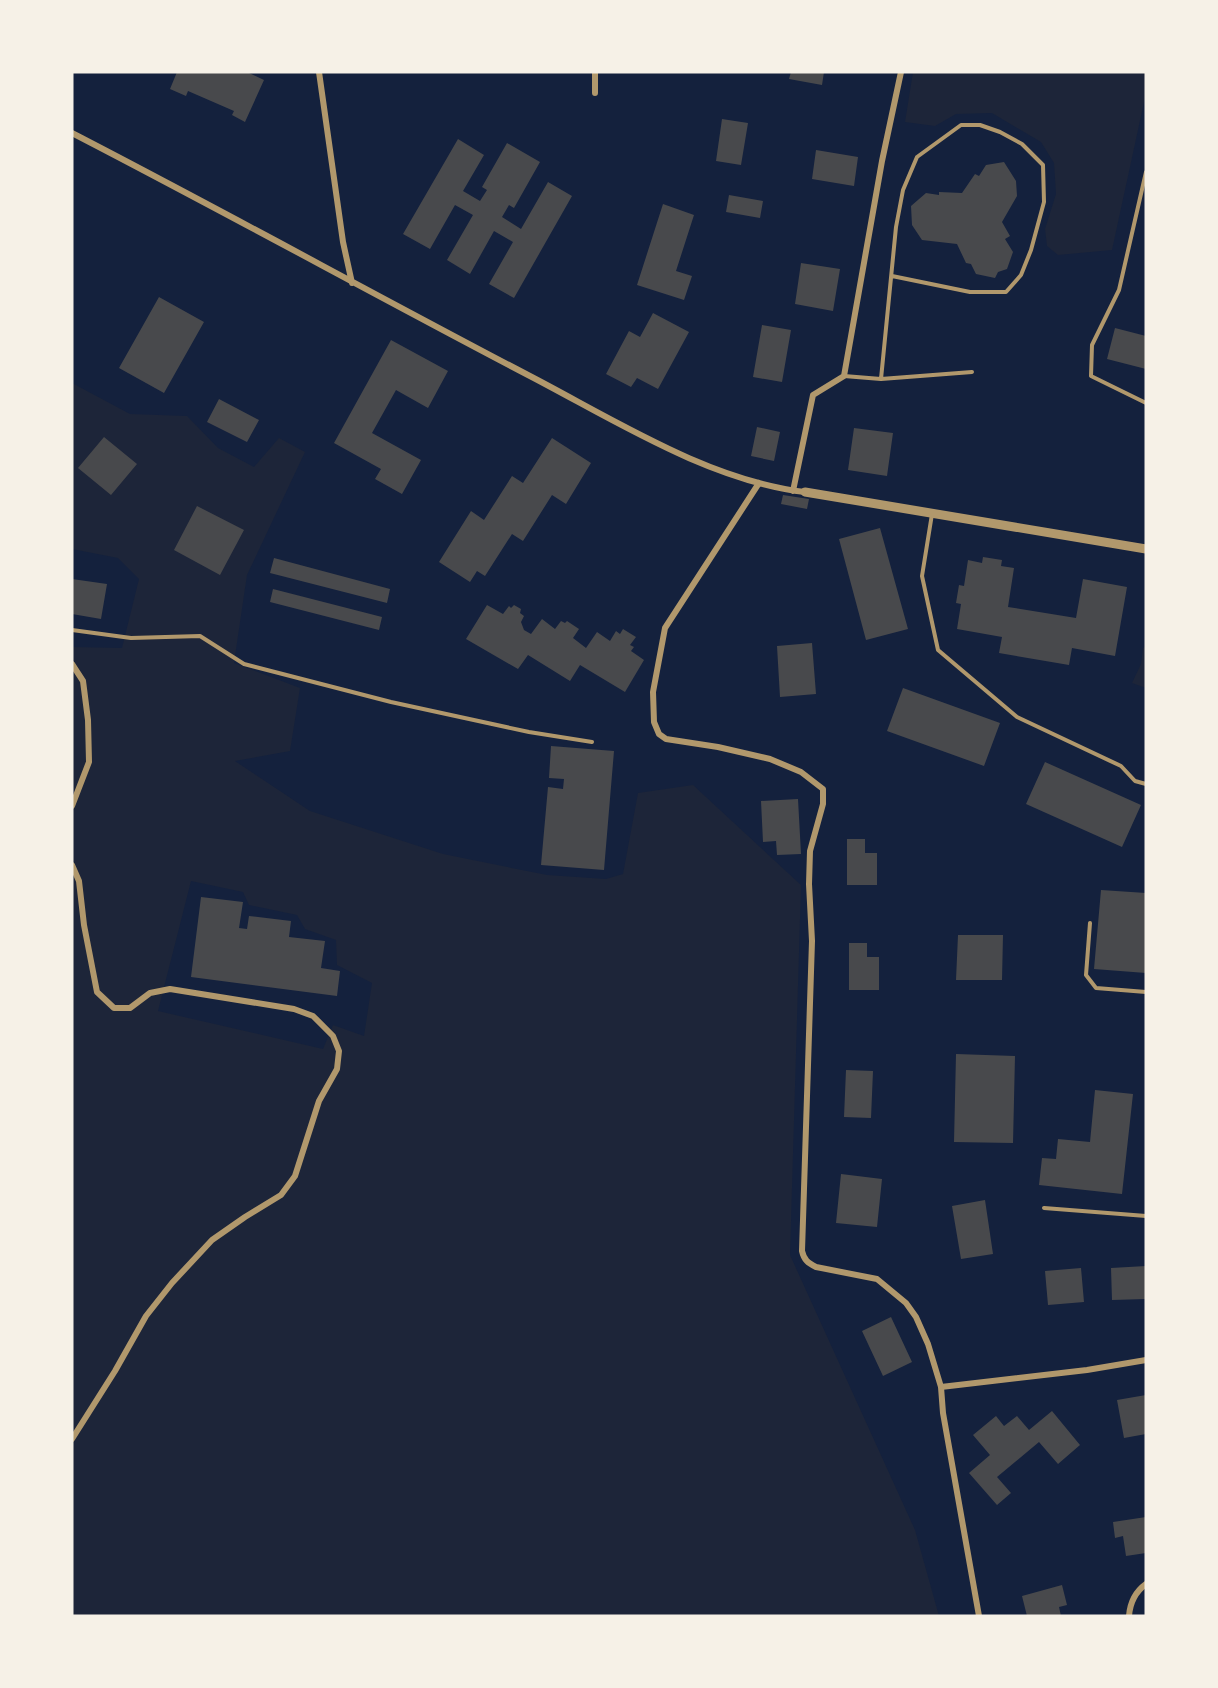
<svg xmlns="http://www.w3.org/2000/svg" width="1218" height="1688" viewBox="0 0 1218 1688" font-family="'DM Sans',sans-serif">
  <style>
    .green { fill: #1d2539; fill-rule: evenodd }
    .building { fill: #48494c }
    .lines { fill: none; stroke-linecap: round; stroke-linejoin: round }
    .service { stroke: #b1986c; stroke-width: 4 }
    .minor { stroke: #b1986c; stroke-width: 6 }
    .tertiary { stroke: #b1986c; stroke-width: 9 }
  </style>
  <rect width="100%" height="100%" fill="#14213d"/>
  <path class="green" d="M913,72H1146V93L1112,250L1058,255L1047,246L1045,229L1056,194L1054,163L1041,142L992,113L956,114L935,126L905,122Z
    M72,383L130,414L187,416L218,448L254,467L279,438L305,452L247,575L234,663L300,688L290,751L235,761L310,811L443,854L547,875L606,879L623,874L638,793L693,785L801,885L790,1255L915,1530L939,1616H72V647L122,648L139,579L118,558L72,549ZM191,881L243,892L249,905L297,915L305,929L336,940L337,965L372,983L364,1036L333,1025L323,1049L158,1011Z
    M1146,646V688L1132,683L1141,664L1143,648Z"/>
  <path class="building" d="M177,72H247L264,80L245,122L232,115L234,111L188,91L186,96L170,89Z
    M791,72H824L822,85L789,79Z
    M722,119L748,123L741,165L716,161Z
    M458,139L484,155L463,191L480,201L487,190L482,187L507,143L540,162L514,208L509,205L502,217L521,229L548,182L572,196L514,298L489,284L513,242L494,231L470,274L447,260L473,215L455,205L430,249L403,234Z
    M816,150L858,157L854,186L812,179Z
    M1004,162L1016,181L1017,196L1002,222L1010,236L1005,239L1013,252L1007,269L998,272L995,278L976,274L971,264L966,263L957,244L922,240L912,225L911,206L926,193L939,195V192L962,193L975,174L979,176L986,165Z
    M729,195L763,201L760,218L726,212Z
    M663,204L694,215L676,271L692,276L684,300L637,285Z
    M801,263L840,269L833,311L795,304Z
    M159,297L204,322L164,393L119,368Z
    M653,313L689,332L658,389L637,378L631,387L606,374L629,331L640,337Z
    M762,325L791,330L782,382L753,377Z
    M1115,328L1146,336V369L1107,359Z
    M391,340L448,371L428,408L396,390L372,433L421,460L402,494L375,479L381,469L334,443Z
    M219,399L259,420L247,442L207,422Z
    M757,427L780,432L774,461L751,456Z
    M854,428L893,433L887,476L848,470Z
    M104,437L137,464L111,495L78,468Z
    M552,438L591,463L566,504L552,495L523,541L512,534L485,576L477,571L470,582L439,562L471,511L484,520L512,476L523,483Z
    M783,495L809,499L807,509L781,504Z
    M197,506L244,530L220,575L174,550Z
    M880,528L908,629L866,640L839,539Z
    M983,557L1002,560L1001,566L1014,568L1008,607L1076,618L1083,579L1127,587L1115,656L1072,648L1069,665L999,653L1002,637L957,629L961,604L956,603L959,585L964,586L968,560L982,563Z
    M274,558L390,589L387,603L270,573Z
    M72,579L107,584L101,619L72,614Z
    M273,589L382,617L379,630L270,602Z
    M487,605L503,614L509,606L511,608L514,605L521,609L520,613L524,616L521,622L524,630L531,634L542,619L555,629L561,621L565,623L567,621L579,629L573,638L586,648L597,632L610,641L616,631L620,634L623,629L636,637L630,645L634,647L631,651L644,660L625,692L580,665L570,681L528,655L518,669L466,639Z
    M812,643L816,694L780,697L777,646Z
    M903,688L1000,723L984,766L887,731Z
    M551,746L614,751L604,870L541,865L548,787L563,789L564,779L549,778Z
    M1045,762L1141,805L1122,847L1026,804Z
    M798,799L801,854L777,855L776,841L763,842L761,801Z
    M847,839H865V853H877V885H847Z
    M1101,890L1146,893V973L1094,969Z
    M201,897L243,902L239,928L247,929L249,916L291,921L289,937L325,941L321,968L340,971L337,996L191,977Z
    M958,935H1003L1002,980H956Z
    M849,943H867V957H879V990H849Z
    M956,1054L1015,1056L1013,1143L954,1142Z
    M846,1070L873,1071L871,1118L844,1117Z
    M1095,1090L1133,1094L1122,1194L1039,1185L1042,1158L1056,1159L1058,1139L1090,1142Z
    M841,1174L882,1179L877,1227L836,1223Z
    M985,1200L993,1254L961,1259L952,1206Z
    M1146,1266V1299L1112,1300L1111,1268Z
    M1081,1268L1084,1302L1048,1305L1045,1271Z
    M891,1317L912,1362L883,1376L862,1331Z
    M1146,1395V1434L1124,1438L1117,1400Z
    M1052,1411L1080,1445L1058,1464L1039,1442L997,1477L1011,1493L997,1505L969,1473L990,1455L973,1435L996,1416L1004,1426L1017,1416L1029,1430Z
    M1146,1517V1553L1126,1556L1123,1536L1115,1538L1113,1522Z
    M1062,1585L1067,1605L1059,1607L1061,1616H1027L1022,1596Z"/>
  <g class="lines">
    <path class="service" d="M1146,172L1119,290L1092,345L1091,376L1146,403
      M844,376L881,379L972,372
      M881,379L896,227L903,190L917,157L961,125H980L1000,132L1022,144L1043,165L1044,202L1031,250L1021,275L1006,292H970L892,276
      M932,514L922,576L938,650L1017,717L1121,766L1135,781L1146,784
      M72,630L131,638L200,636L244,664L391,702L529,732L592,742
      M1090,923L1086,975L1096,988L1146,992
      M1044,1208L1146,1216"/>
    <path class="minor" d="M319,72L343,242L352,283
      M595,93V72
      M72,133C225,212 375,295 528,375C613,419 709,481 805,492
      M759,483L665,628L653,692L654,722L659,734L666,739L718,747L770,759L801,772L823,789V804L810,851L809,884L812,941L802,1251C804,1260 808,1263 816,1267L877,1279L906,1303L916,1317L928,1344L941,1387
      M793,491L813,395L844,376L882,161L901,72
      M72,664L83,681L88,720L89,762L72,806
      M72,865L79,881L84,925L97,992L114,1008H130L150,993L170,989L294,1009L313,1016L333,1036L339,1051L337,1069L319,1101L295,1176L281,1195L245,1217L212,1240L172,1283L146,1316L115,1371L72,1439
      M979,1616L943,1413L941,1387L1087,1370L1146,1360
      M1129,1616C1130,1603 1135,1592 1146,1584"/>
    <path class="tertiary" d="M805,492L1146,549"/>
  </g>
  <rect width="1218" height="1688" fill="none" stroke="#f6f1e7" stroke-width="147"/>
</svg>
